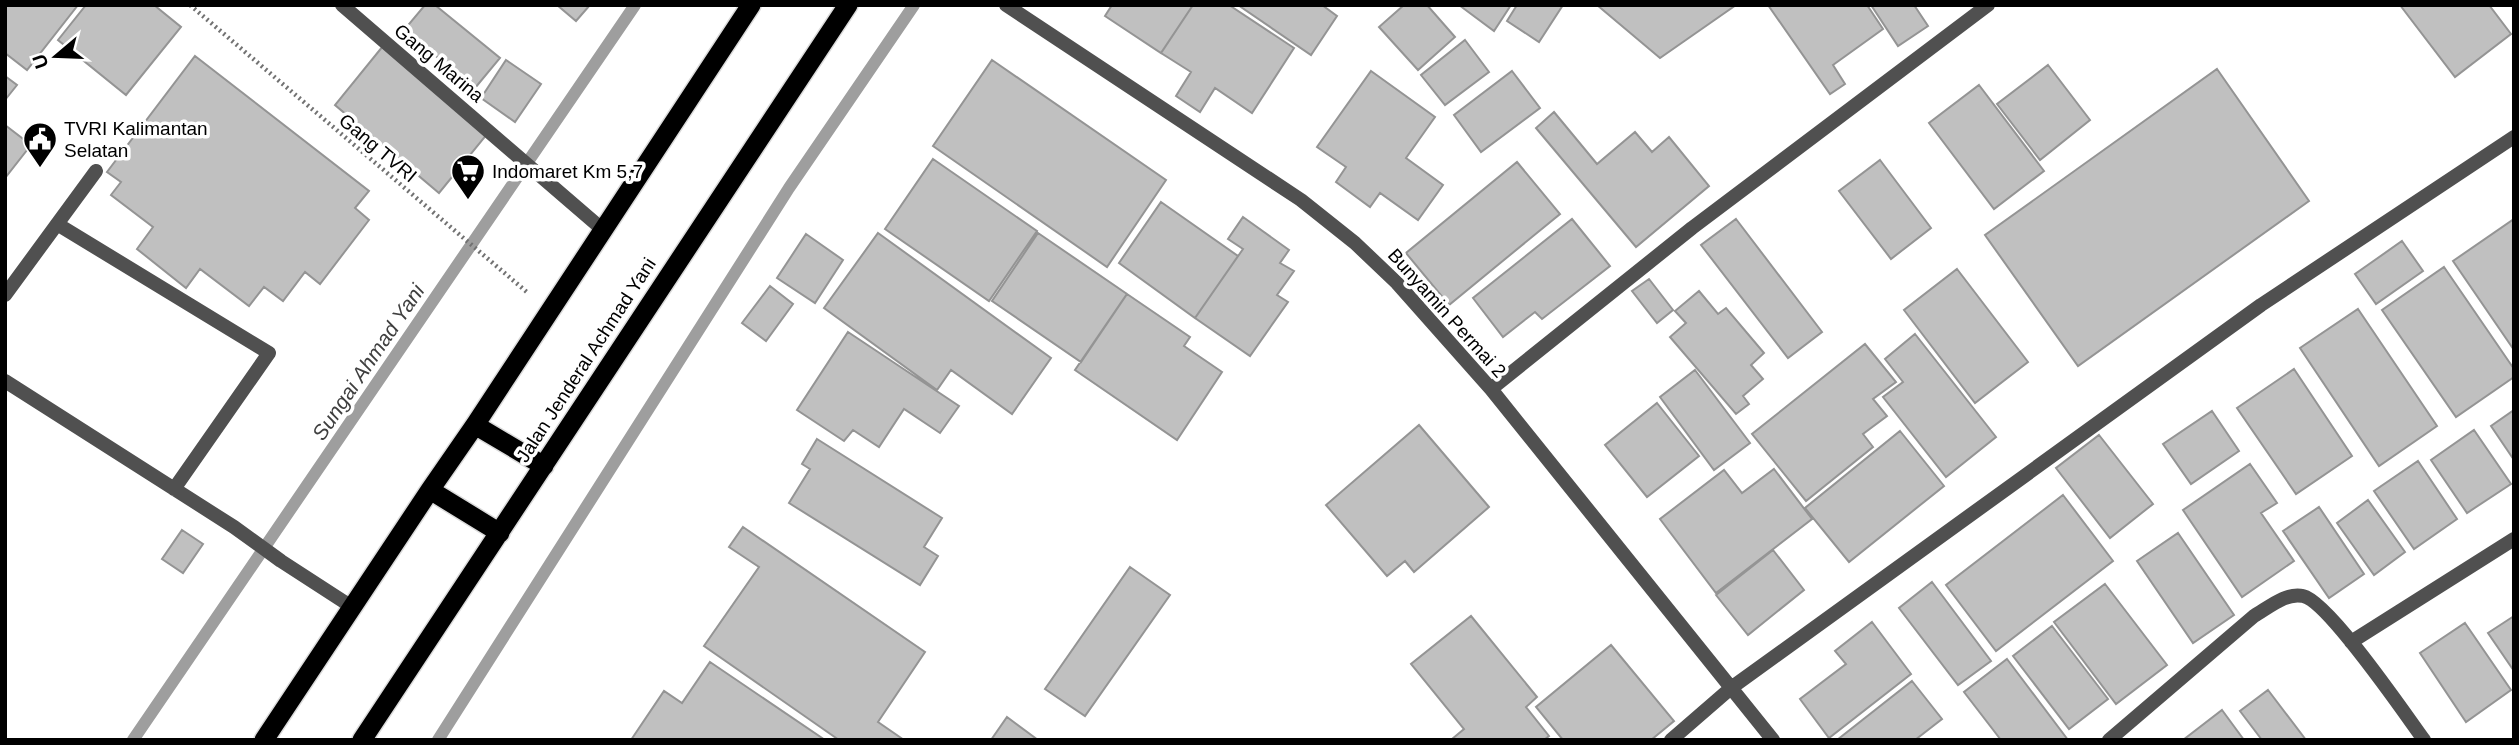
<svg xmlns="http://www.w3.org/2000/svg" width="2519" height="745" viewBox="0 0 2519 745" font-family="Arial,sans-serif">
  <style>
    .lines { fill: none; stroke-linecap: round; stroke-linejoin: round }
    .stream { stroke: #9e9e9e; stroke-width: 12 }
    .building { fill: #c0c0c0; stroke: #949494; stroke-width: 2 }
    .trunk-casing { stroke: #dbdbdb; stroke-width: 22 }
    .path { stroke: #727272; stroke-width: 4.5; stroke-dasharray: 2 3.5; stroke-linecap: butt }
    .service { stroke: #505050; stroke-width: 14 }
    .minor { stroke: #505050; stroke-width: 14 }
    .trunk { stroke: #000; stroke-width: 19 }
    .labels { text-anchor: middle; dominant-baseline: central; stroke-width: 7; stroke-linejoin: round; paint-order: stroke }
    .street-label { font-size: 19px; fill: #000; stroke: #fff }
    .poi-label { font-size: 19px; fill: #000; stroke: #fff; text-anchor: start }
    .water-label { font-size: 21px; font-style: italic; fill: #3f3f3f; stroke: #fff }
  </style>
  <rect width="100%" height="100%" fill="#fff"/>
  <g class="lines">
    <path class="stream" d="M133,740L635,5
      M438,740L789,188L914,5"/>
  </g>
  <path class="building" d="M5,5H78L27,70L5,53Z
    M86,5H154L181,27L126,95L58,40Z
    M425,5H435L500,58L475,88L404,30Z
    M557,5H590L576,21Z
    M1112,5H1193L1161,53L1105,16Z
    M1193,5H1229L1294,48L1252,113L1215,88L1200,112L1176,96L1191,72L1161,53Z
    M1238,5H1322L1337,16L1311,55Z
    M1404,5H1427L1455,37L1418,70L1379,27Z
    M1459,5H1511L1494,31Z
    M1517,5H1563L1539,42L1507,21Z
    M1597,5H1736L1660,58Z
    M1768,5H1867L1883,29L1833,65L1845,84L1830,94Z
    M1871,5H1914L1928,26L1898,46Z
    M2400,5H2489L2511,34L2455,77Z
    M1465,40L1489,72L1445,105L1421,75Z
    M383,46L488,133L439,193L335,105Z
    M195,56L369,191L355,208L369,220L320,284L305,272L283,301L264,287L249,306L200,269L186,288L137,249L153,227L111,195L121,182L107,172Z
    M506,60L541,84L515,122L481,98Z
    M992,60L1166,180L1107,267L933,146Z
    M2048,65L2090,120L2040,160L1997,104Z
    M2217,69L2309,201L2078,366L1985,235Z
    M1371,71L1435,117L1406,158L1443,185L1418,220L1380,193L1370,207L1336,182L1346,167L1317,147Z
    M1512,71L1540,108L1481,152L1454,115Z
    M5,76L17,85L5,100Z
    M1979,85L2044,171L1994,209L1929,123Z
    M1554,112L1597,164L1635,132L1652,152L1669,137L1709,186L1636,247L1536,128Z
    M5,125L31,145L5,178Z
    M933,159L1037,231L989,301L885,229Z
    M1880,160L1931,228L1891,259L1839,191Z
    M1517,162L1560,214L1449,305L1406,253Z
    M1161,202L1238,256L1195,318L1119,263Z
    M1243,217L1289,250L1280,263L1294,271L1277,295L1288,302L1250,356L1195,318L1243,249L1228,239Z
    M1572,219L1610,266L1542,319L1535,312L1503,337L1473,298Z
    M1736,219L1822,332L1788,358L1701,245Z
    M2514,219V350L2453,261Z
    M878,233L1051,358L1012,414L951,370L937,390L824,308Z
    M1038,233L1127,294L1081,362L992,301Z
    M806,234L843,260L815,303L777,278Z
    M2402,241L2423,271L2376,304L2355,274Z
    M2444,267L2514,369V377L2456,417L2382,310Z
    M1957,269L2028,362L1975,403L1904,310Z
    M1649,279L1673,310L1657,323L1632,291Z
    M770,286L793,304L766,341L742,323Z
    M1699,291L1718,314L1726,308L1764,353L1751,365L1763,379L1743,396L1749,404L1736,414L1670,337L1686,323L1675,311Z
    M1127,294L1190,337L1184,346L1222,372L1177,440L1075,370Z
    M2358,309L2437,426L2379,466L2300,348Z
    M848,332L959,406L940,433L904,409L879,447L853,430L844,441L797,410Z
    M1915,334L1996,437L1946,477L1883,397L1903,382L1885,359Z
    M1865,344L1896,382L1873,399L1887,416L1863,434L1873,447L1806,501L1752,434Z
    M2294,369L2352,456L2296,494L2237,408Z
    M1695,370L1750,443L1714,470L1660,397Z
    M1657,403L1699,456L1647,497L1605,445Z
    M2514,410V460L2491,426Z
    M2212,411L2239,451L2191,484L2163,444Z
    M1419,425L1489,507L1414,572L1405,561L1387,576L1326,505Z
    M2474,430L2511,484L2467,513L2431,460Z
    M1900,431L1944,486L1849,562L1805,508Z
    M2099,435L2153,504L2110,538L2056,468Z
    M817,439L942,518L924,547L938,556L920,585L789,503L810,469L802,464Z
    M2418,461L2457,519L2414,549L2374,491Z
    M2250,464L2277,503L2261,513L2294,561L2242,597L2183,510Z
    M1774,469L1812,519L1716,593L1660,519L1724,470L1742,493Z
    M2063,495L2113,561L1996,651L1946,585Z
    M2368,500L2405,552L2374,575L2337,523Z
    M2319,507L2364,574L2329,598L2283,531Z
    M743,527L925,652L878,722L904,740H839L704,646L759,567L729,547Z
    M182,530L203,544L183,573L162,559Z
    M2178,533L2234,615L2193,643L2137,561Z
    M1773,550L1804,590L1748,635L1716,595Z
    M1130,567L1170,595L1085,716L1045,689Z
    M1932,582L1991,661L1958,685L1899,608Z
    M2105,584L2167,665L2116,704L2054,622Z
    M1471,616L1537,697L1526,707L1549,736L1544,740L1452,739L1464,729L1411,664Z
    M2514,616V671L2488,633Z
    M1872,622L1911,674L1829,738L1800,699L1846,664L1835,651Z
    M2465,623L2511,690L2466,722L2420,653Z
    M2052,626L2108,699L2069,729L2013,656Z
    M1611,645L1674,721L1651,740H1563L1536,707Z
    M2007,659L2068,740H2001L1964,692Z
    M710,662L825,740H631L664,691L682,703Z
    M1912,681L1942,719L1915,740H1837Z
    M2268,690L2306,740H2262L2240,711Z
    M2222,710L2244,740H2183Z
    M1007,717L1038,740H991Z"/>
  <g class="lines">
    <g class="trunk-casing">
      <path id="trunk" d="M475,425L544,466
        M430,490L500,533
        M264,740L430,490L475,425L751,5
        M362,740L848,5"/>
    </g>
    <path class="path" d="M190,5L528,293"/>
    <path class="service" d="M57,224L269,353L174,489
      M5,295L96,171
      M5,381L234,527L281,561L352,607"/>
    <path class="minor" d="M342,5L602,229
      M1006,5L1301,200L1355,243L1397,283L1491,389L1773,740
      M1491,389L1692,228L1988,5
      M2351,642L2514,539
      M1671,740L1731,688L2261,305L2514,137
      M2109,740L2254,616C2268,608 2286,592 2303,596C2328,601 2405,714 2424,740"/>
    <use href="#trunk" class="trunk"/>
  </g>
  <defs>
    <g id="civic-pin" transform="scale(1.75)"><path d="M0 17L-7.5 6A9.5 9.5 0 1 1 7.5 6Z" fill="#000" stroke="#fff"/><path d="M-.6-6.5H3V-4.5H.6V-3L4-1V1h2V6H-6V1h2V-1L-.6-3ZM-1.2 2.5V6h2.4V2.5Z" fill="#fff"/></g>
    <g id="supermarket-pin" transform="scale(1.75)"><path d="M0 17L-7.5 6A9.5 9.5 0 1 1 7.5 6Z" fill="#000" stroke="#fff"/><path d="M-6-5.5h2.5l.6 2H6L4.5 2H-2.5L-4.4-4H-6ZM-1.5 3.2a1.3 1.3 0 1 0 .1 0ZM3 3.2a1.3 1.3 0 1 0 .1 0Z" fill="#fff"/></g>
  </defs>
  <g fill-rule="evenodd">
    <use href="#civic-pin" x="40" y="139"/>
    <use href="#supermarket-pin" x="468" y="171"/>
  </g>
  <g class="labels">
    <g class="street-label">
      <text transform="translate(439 63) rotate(40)">Gang Marina</text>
      <text transform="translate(378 148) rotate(40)">Gang TVRI</text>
      <text transform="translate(1447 313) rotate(48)">Bunyamin Permai 2</text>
      <text transform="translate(586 360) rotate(-57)">Jalan Jenderal Achmad Yani</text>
    </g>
    <g class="poi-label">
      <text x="64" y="128">TVRI Kalimantan<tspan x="64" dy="22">Selatan</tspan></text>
      <text x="492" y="171">Indomaret Km 5,7</text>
    </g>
    <g class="water-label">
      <text transform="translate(368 362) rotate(-56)">Sungai Ahmad Yani</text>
    </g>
  </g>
  <rect width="2519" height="745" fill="none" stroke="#000000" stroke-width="14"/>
  <g transform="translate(56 56) rotate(251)" stroke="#ffffff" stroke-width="5" paint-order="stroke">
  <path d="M0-5L12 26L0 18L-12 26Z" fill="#000000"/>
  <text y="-10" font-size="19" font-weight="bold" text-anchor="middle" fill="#000000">U</text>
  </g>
</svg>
